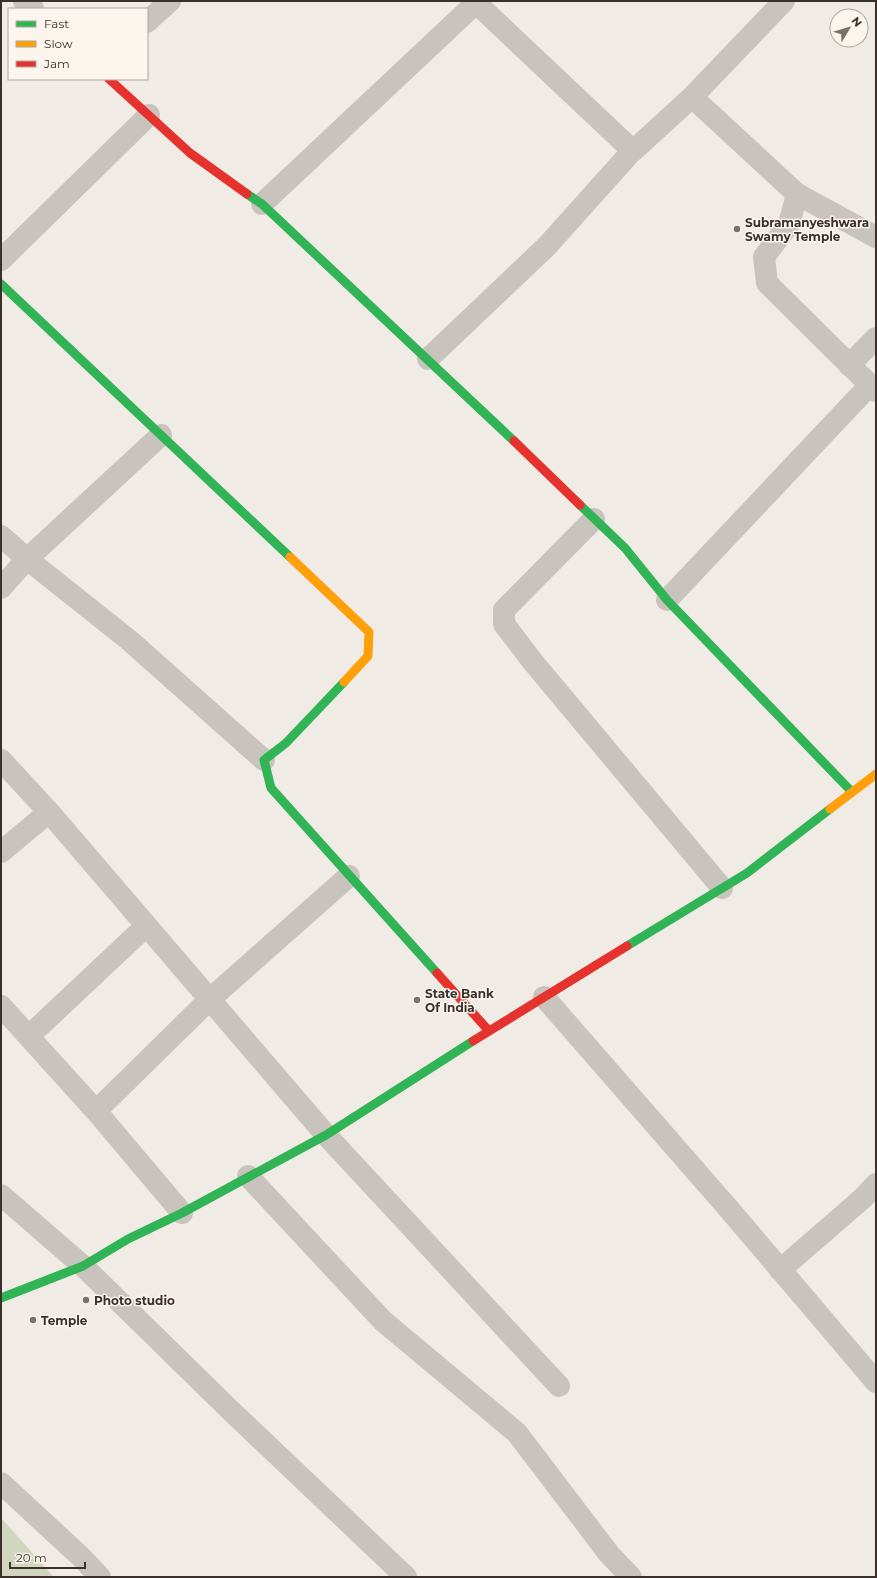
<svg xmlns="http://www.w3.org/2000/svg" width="877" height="1578" viewBox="0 0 877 1578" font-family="Montserrat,sans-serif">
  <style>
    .green { fill: #d1d6bf }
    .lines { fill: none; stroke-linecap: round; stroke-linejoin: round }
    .street { stroke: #c9c3be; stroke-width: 22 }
    .fast { stroke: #30b455; stroke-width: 9 }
    .slow { stroke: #ff9f0a; stroke-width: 9 }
    .jam { stroke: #e5322d; stroke-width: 9 }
    .poi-dot { fill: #7a716c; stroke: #fbf5ee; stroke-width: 1.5 }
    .labels { text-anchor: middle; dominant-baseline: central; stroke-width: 3; stroke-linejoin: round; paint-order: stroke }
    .poi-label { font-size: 12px; font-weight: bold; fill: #3b302b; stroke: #fbf5ee; text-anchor: start }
  </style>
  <rect width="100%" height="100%" fill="#f0ebe5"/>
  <path class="green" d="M1,1518L54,1577H1Z"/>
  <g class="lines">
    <path class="street" d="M24,1L33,9
      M474,1L633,151L692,97L784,1
      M147,22L170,1
      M692,97L797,194L789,224L764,257L767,283L876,391
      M797,194L876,237
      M262,204L478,1
      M1,260L149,115
      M428,359L547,246L633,150
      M849,365L876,338
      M594,519L504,610V624L533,662L722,888
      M1,536L27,559L129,640L264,760
      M1,588L27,559L161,435
      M667,600L870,385
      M1,760L49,812L326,1135L559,1386
      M1,852L49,812
      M544,997L728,1208L876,1382
      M1,1006L96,1111L182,1213
      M29,1036L146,926
      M96,1111L209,1000L349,876
      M248,1176L383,1321L517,1433L609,1554L631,1577
      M1,1195L83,1266L228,1408L406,1577
      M780,1270L863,1198L876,1184
      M1,1483L81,1557L100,1577"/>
    <path class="fast" d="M247,194L262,204L514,441
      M1,284L290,557
      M580,505L625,548L667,600L852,792
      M344,682L286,743L264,760L271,788L437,973
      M627,946L747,873L830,809
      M1,1298L83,1266L128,1239L182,1213L326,1135L473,1041"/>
    <path class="slow" d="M290,557L369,632L368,656L344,682
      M830,809L876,774"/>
    <path class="jam" d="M109,79L190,153L247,194
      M514,441L580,505
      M437,973L489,1031
      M473,1041L627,946"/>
  </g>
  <g class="poi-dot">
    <circle cx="737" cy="229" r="4"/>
    <circle cx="417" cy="1000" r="4"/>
    <circle cx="86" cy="1300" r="4"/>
    <circle cx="33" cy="1320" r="4"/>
  </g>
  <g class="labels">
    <g class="poi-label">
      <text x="745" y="222">Subramanyeshwara<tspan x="745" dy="14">Swamy Temple</tspan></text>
      <text x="425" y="993">State Bank<tspan x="425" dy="14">Of India</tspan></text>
      <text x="94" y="1300">Photo studio</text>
      <text x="41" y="1320">Temple</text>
    </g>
  </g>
  <rect width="877" height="1578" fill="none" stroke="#3b302b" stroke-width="4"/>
  <rect x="8" y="8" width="140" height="72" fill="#fbf5ee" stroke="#aea6a0"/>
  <rect x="16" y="21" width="20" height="6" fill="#30b455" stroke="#aea6a0"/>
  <text x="44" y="28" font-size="12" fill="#3b302b">Fast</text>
  <rect x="16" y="41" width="20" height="6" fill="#ff9f0a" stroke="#aea6a0"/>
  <text x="44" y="48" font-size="12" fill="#3b302b">Slow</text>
  <rect x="16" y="61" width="20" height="6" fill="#e5322d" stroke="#aea6a0"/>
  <text x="44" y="68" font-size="12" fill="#3b302b">Jam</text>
  <g transform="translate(849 28) rotate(52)"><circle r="19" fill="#fbf5ee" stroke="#aea6a0"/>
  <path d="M0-3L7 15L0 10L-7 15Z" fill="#7a716c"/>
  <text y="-6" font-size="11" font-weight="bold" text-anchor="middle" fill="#3b302b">N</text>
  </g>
  <path d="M10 1562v6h75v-6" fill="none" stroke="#3b302b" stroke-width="2"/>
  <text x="16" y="1562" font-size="12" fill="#3b302b" stroke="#fbf5ee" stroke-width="3" paint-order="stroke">20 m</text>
</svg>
